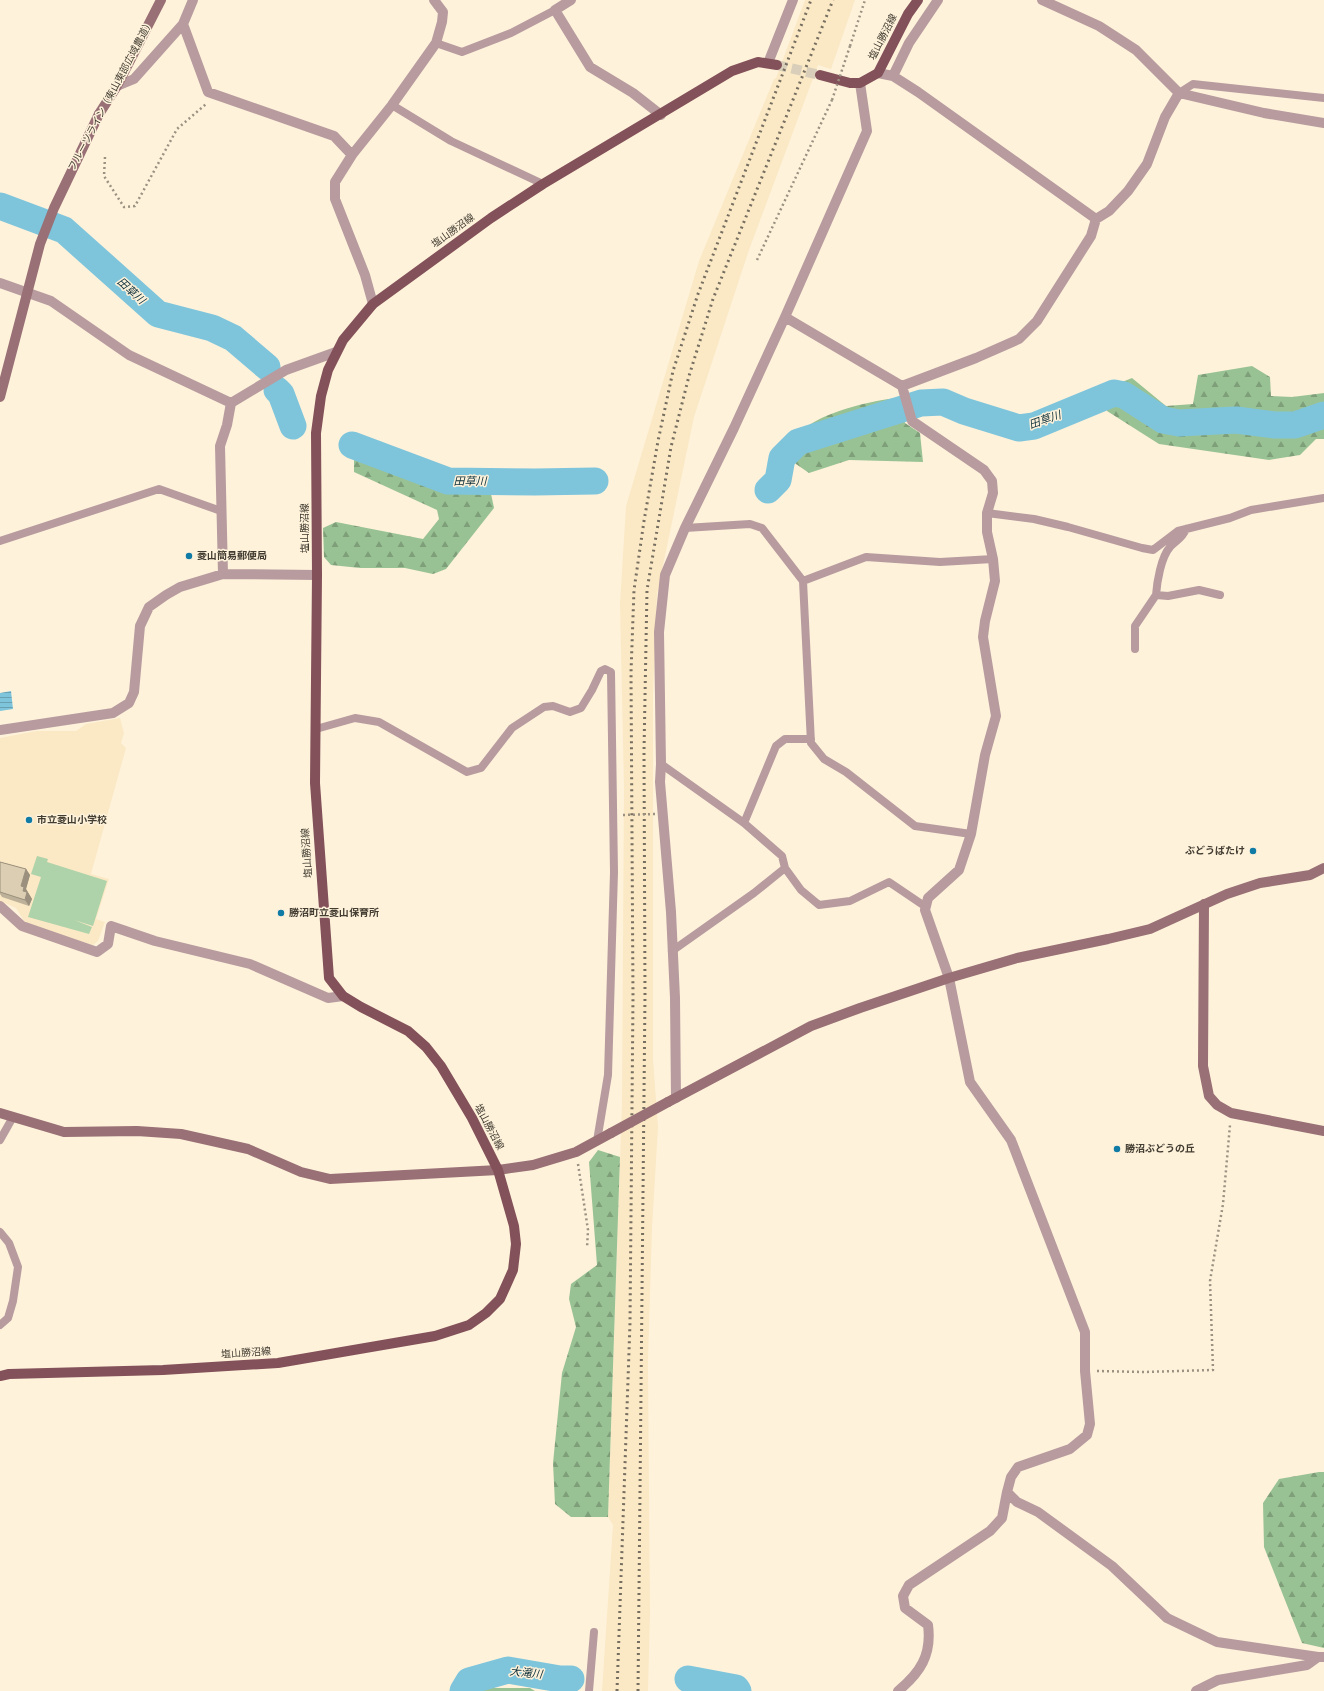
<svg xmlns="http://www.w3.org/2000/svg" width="1324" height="1691" viewBox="0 0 1324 1691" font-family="Signika,'Noto Sans JP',sans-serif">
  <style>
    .built { fill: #fbe9c5 }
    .green { fill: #aed2a9 }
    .forest { fill: url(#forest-firs) }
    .water { fill: url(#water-rules) }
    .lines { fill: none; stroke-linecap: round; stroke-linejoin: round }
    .river { stroke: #7ec5dc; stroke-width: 27 }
    .primary-tunnel { stroke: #d8ceb9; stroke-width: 10; stroke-dasharray: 10 5; stroke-linecap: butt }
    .path { stroke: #9a9181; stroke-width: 2.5; stroke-dasharray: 2 3; stroke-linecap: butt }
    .lane { stroke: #b89b9e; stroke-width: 8 }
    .street { stroke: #b89b9e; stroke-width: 10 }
    .secondary { stroke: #997075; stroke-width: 10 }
    .primary { stroke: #835159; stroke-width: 10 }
    .rail { stroke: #766e60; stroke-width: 3; stroke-dasharray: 2 4; stroke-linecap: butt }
    .path-bridge { stroke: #9a9181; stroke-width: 2.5; stroke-dasharray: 2 3; stroke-linecap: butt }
    .secondary-bridge { stroke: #997075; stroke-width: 10 }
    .wall { fill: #bdb199 }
    .shaded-wall { fill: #9a907d }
    .building { fill: #dcceb2; stroke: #9a907d }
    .poi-dot { fill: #107ba5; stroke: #fef2db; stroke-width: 1.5 }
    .labels { text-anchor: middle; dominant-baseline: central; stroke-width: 3; stroke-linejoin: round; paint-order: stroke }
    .street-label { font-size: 10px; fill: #423c31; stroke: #fef2db }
    .poi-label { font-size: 10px; font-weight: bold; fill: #423c31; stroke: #fef2db; text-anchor: start }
    .water-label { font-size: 11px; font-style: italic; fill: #0b2e39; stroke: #fef2db }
  </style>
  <defs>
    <pattern id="forest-firs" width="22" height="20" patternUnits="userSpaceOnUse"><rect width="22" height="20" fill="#99c294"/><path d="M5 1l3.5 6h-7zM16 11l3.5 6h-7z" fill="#7e9f79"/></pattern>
    <pattern id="water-rules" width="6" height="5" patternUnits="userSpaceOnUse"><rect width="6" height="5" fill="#7ec5dc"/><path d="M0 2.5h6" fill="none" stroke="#69a1b3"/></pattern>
  </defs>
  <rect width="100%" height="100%" fill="#fef2db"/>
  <path class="built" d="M805,0H855L831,69L818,65L749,250L694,417L657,594L653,693V1059L658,1127L652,1228L648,1361L650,1613L648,1691H602L613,1525L608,1517L622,1103L624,787L620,604L626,506L699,261L774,79L776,78Z
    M120,718L124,733L121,743L126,748L91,874L109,879L96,919L105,922L98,941L93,945L26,924L16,908L0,901V738L36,731H76L86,724Z"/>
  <path class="green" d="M37,856L48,859L47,862L107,881L93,926L74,920L92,927L89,934L28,917L41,877L31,874Z"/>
  <path class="forest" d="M1252,366L1270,377L1271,396L1292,397L1324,393V439H1316L1300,455L1269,460L1159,444L1107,411V388L1132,378L1166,406L1193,404L1198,375Z
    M897,398L905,423L920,433L923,462L849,460L809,473L796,464L792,457C794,449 797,436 802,431C819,413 873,400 897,398Z
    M379,441L411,455L468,486L490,489L494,508L446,569L433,574L405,568H360L331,565L324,557L323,528L336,522L423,539L439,519L437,510L354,472V456Z
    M598,1150L620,1157L608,1517H571L555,1504L553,1463L562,1373L576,1327L569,1299L571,1284L597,1265L589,1162Z
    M1319,1472H1324V1648L1302,1643L1264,1547L1263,1503L1279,1479Z
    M480,1688H530L535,1691H477Z"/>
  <path class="water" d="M11,691L13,709L0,711V693Z"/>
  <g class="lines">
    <path class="river" d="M0,206L64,230L158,314L212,328L233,338L267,367
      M277,390L281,394L293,426
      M352,445L448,481L535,482L595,481
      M768,490L778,480L782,458L798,442L921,403L943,402L964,411L1019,428L1034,426L1114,393L1124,395L1163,420L1179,423L1236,420L1274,425H1295L1324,415
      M688,1679L736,1688L738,1691
      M463,1691L469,1681L508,1670L560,1679H571"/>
    <path class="primary-tunnel" d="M777,65L820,75"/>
    <path class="path" d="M850,46L865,0
      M105,157L104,176L124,207L135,206L177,129L206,104
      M757,260L832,100
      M578,1164L588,1230L587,1248
      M1097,1371L1144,1372L1213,1370L1210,1281L1223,1204L1230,1125"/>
    <path class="lane" d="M436,43L462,52L511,33L555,10
      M1179,93L1193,84L1324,98
      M392,105L451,141L543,184
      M987,513L1034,519L1068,527L1142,548L1153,550L1178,531L1230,518L1251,510L1324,498
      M685,528L750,524L762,528L803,581L811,743L824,759L846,772L915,826L971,834
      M1186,529C1182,539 1176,540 1170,547C1161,557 1157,582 1156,595L1168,596L1199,590L1220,595
      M0,541L159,489L221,511
      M803,581L866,557L940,562L993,559
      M1135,649V626L1156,595
      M316,729L355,718L379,722L467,772L481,768L512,728L544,707L553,706L570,712L581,708L592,690L601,671L605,669L611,672L614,872L608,1075L597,1141
      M661,764L744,823L782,856L785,868L801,890L819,905L850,901L889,882L926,907
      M744,823L776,746L785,739H811
      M672,951L754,893L785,868
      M0,1140L13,1117
      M0,1232L9,1243L18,1267L13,1301L8,1318L0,1325
      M589,1691L594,1632"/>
    <path class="street" d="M193,0L183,24L208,92L334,136L352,155
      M571,0L555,10L590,67L633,93L661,115
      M1042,0L1099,26L1136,50L1179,93
      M768,63L793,0
      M878,73L893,76L918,92L1096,219L1109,211L1128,191L1147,164L1165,117L1179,93L1264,113L1324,123
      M893,76L909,43L938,0
      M117,86L134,79L183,24
      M0,283L51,301L129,355L231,403
      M373,304L365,275L335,199V182L352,155L392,105L436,43L442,22L443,12L434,0
      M785,317L902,386L912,421L984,470L992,481L993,493L987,513V532L993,559L995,581L985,621L983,637L996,716L985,755L971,834L959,870L928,898L925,910L949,978L970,1082L1011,1140L1085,1332V1371L1090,1424L1087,1435L1070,1449L1018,1467L1011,1477L1007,1492L1017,1502L1038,1512L1112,1566L1167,1618L1217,1642L1318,1657H1324
      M902,386L976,358L1019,339L1037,321L1091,236L1096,219
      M231,403L286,370L336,352
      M223,574L220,446L227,425L231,403
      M0,730L113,713L129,703L134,692L140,626L149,607L166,595L180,587L223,574L317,575
      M0,906L22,926L97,952L108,944L111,926L155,941L250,964L328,998L343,996
      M676,1098L675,998L671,912L660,782L661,764L659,632L665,575L685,528L734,428L785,317L867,131L860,83
      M898,1691C920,1673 932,1655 928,1625L905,1608L903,1596L909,1585L990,1531L1002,1518L1007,1492
      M1196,1691L1218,1680L1307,1665L1318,1657"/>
    <path class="secondary" d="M99,114L117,86L161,0
      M1204,904L1203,1066L1209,1096L1217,1105L1231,1113L1324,1131
      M668,1102L811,1026L860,1008L949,978L1017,958L1108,939L1150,929L1227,894L1260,883L1310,875L1324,868
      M0,1113L64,1132L137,1131L181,1134L248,1149L301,1172L330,1179L498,1170L533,1165L576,1152L611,1133"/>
    <path class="primary" d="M820,75L850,83H860L878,73L908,14L918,0
      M0,1376L9,1374L163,1370L278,1363L435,1336L469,1325L486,1313L500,1299L513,1270L516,1244L514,1226L498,1170L472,1118L441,1066L426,1047L408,1031L361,1007L343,996L329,978L315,783L317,575L316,433L321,396L328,370L343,340L373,304L491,218L543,184L732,71L758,62L777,65"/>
    <path class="rail" d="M617,1691L630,1323L633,997L631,672L634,590L644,521L658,441L673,371L698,294L811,0
      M638,1691L645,995L644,751L647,590L671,447L689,376L713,299L833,0"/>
    <path class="path-bridge" d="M832,100L850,46
      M623,815L657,814"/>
    <path class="secondary-bridge" d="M0,397L40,244L54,208L99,114
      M611,1133L668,1102"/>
  </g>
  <path class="wall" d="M0,862L26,869L30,875L26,889L32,899L29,906L2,897L0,894Z"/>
  <path class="shaded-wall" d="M26,869L30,875L26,889L32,899L29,906L25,900L21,886Z"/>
  <path class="building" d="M0,862L26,869L21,886L24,887L23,891L27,892L25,900L0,892Z"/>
  <g class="poi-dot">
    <circle cx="189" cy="556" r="4"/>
    <circle cx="29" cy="820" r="4"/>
    <circle cx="1253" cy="851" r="4"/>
    <circle cx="281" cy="913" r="4"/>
    <circle cx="1117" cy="1149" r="4"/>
  </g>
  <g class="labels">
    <g class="street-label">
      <text transform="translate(883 37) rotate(-63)">塩山勝沼線</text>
      <text transform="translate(111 95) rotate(-62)">フルーツライン（東山東部広域農道）</text>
      <text transform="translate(453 231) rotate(-36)">塩山勝沼線</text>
      <text transform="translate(305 528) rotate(-90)">塩山勝沼線</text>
      <text transform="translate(307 853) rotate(-94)">塩山勝沼線</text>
      <text transform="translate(489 1127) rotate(62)">塩山勝沼線</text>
      <text transform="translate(246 1353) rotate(-4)">塩山勝沼線</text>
    </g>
    <g class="poi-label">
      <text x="197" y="556">菱山簡易郵便局</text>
      <text x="37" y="820">市立菱山小学校</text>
      <text x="1245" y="851" text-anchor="end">ぶどうばたけ</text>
      <text x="289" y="913">勝沼町立菱山保育所</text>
      <text x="1125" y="1149">勝沼ぶどうの丘</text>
    </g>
    <g class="water-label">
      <text transform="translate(131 291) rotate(42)">田草川</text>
      <text transform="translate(1045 420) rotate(-19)">田草川</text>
      <text x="470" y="481">田草川</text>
      <text transform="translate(526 1673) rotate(6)">大滝川</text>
    </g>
  </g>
</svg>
